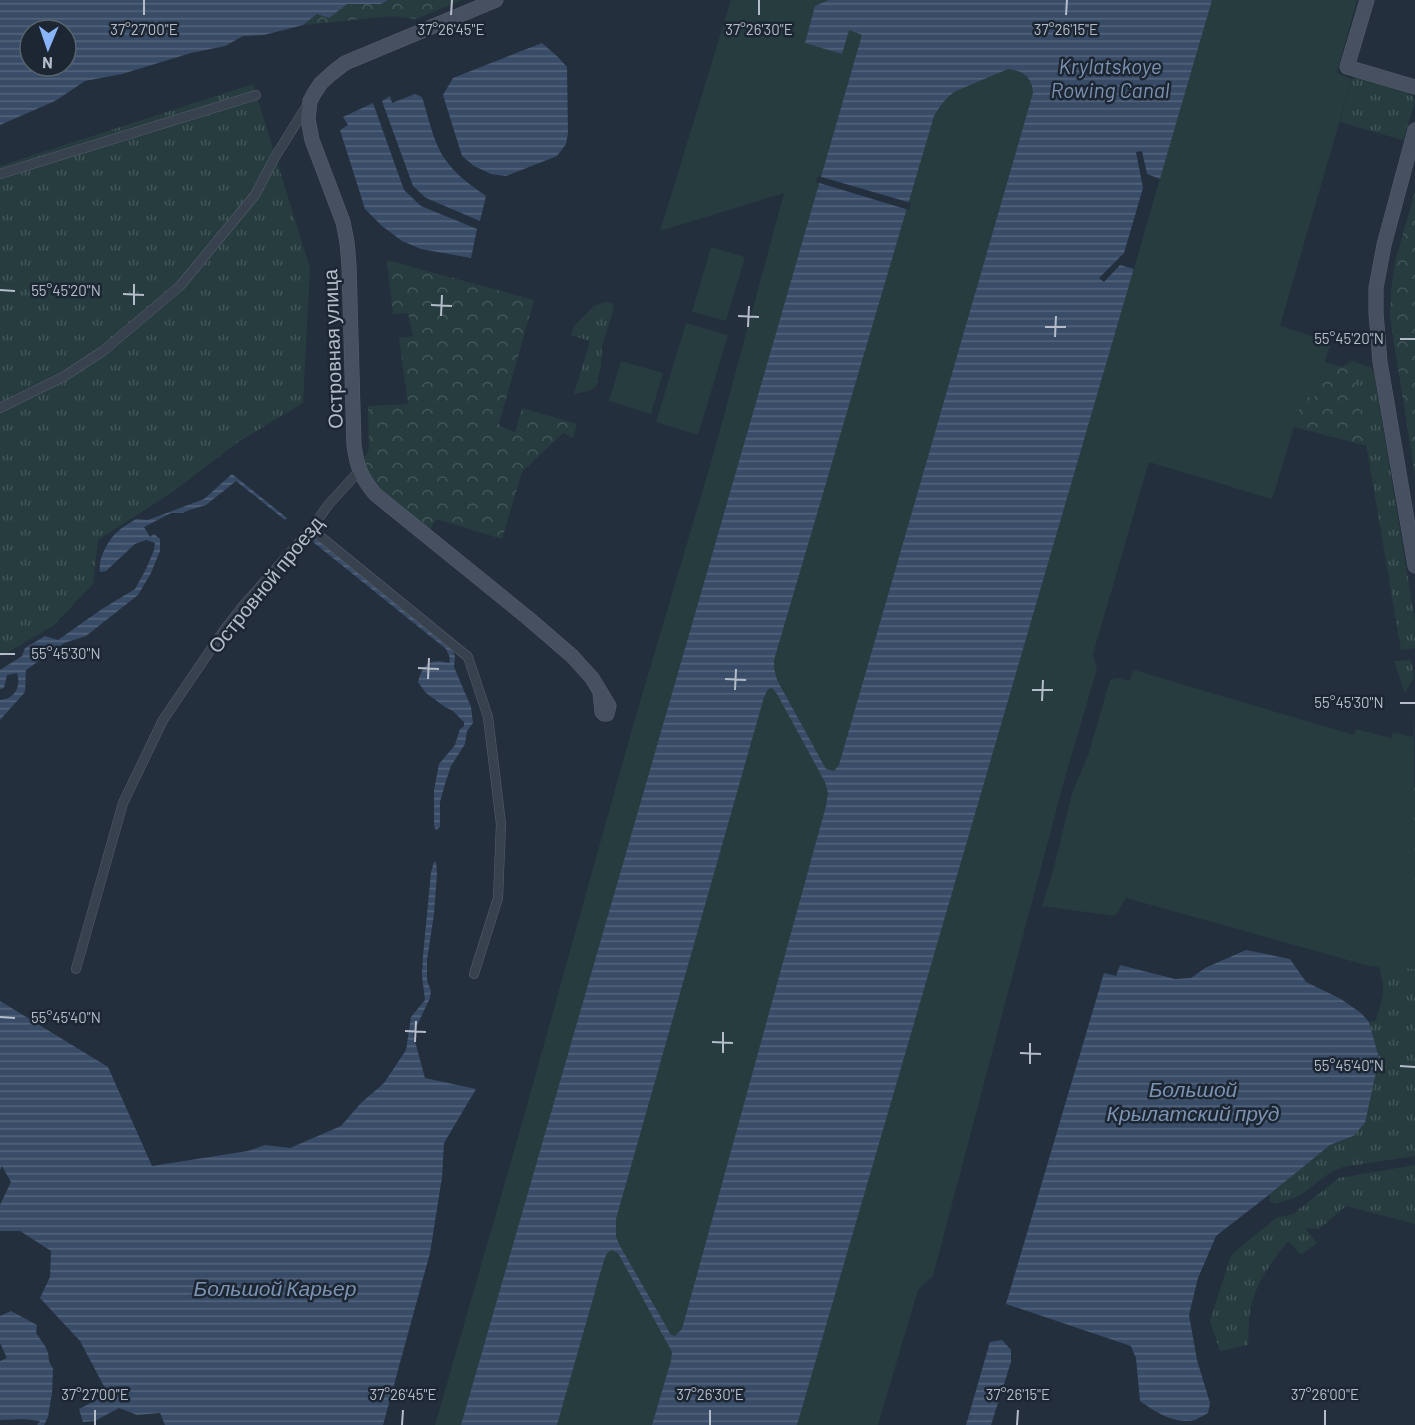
<svg xmlns="http://www.w3.org/2000/svg" width="1415" height="1425" viewBox="0 0 1415 1425" font-family="Barlow,sans-serif">
  <style>
    .grass { fill: url(#grass-tufts) }
    .forest { fill: url(#forest-crowns) }
    .garden { fill: #263c3f }
    .water { fill: url(#water-rules); fill-rule: evenodd }
    .pier { fill: #242f3e }
    .lines { fill: none; stroke-linecap: round; stroke-linejoin: round }
    .street-casing { stroke: #565f6c; stroke-width: 10 }
    .secondary-casing { stroke: #565f6c; stroke-width: 15 }
    .street { stroke: #38414e; stroke-width: 9 }
    .secondary { stroke: #465061; stroke-width: 14 }
    .ticks { fill: none; stroke: #b4bcc9; stroke-width: 2 }
    .labels { text-anchor: middle; dominant-baseline: central; stroke-width: 5; stroke-linejoin: round; paint-order: stroke }
    .street-label { font-size: 20px; fill: #b4bcc9; stroke: #1d2633 }
    .water-label { font-size: 21px; font-style: italic; fill: #7c92b1; stroke: #1d2633 }
    .ticks-label { font-size: 15px; text-anchor: middle; fill: #b4bcc9; stroke: #1d2633; stroke-width: 5; stroke-linejoin: round; paint-order: stroke }
  </style>
  <defs>
    <pattern id="grass-tufts" width="24" height="20" patternUnits="userSpaceOnUse" patternTransform="scale(1.5)"><rect width="24" height="20" fill="#263c3f"/><path d="M3 7l-1-3M5 7V3M7 7l1-3M15 17l-1-3M17 17v-4M19 17l1-3" fill="none" stroke="#435659"/></pattern>
    <pattern id="forest-crowns" width="20" height="18" patternUnits="userSpaceOnUse" patternTransform="scale(1.5)"><rect width="20" height="18" fill="#263c3f"/><path d="M2 6a3 3 0 1 1 6 0M12 15a3 3 0 1 1 6 0" fill="none" stroke="#435659"/></pattern>
    <pattern id="water-rules" width="6" height="5" patternUnits="userSpaceOnUse" patternTransform="scale(1.5)"><rect width="6" height="5" fill="#394c67"/><path d="M0 2.5h6" fill="none" stroke="#53647b"/></pattern>
  </defs>
  <rect width="100%" height="100%" fill="#242f3e"/>
  <path class="grass" d="M1357,77L1407,93L1414,97V105L1404,138L1402,140L1340,122L1352,79Z
    M253,84L310,268L303,403L238,442L174,491L98,540L93,584L53,626L0,657V166Z
    M605,302L612,303L614,308L602,347L601,366L596,387L589,391L574,394L590,341L571,335L574,326L594,306Z
    M1352,361L1370,367L1374,374L1415,620V648L1401,650Z
    M1411,660L1414,677L1405,693L1394,661Z
    M1415,784V1156L1343,1167L1331,1172L1299,1196L1276,1204L1269,1201L1270,1194L1330,1145L1353,1136L1379,1058L1369,1022L1376,1020C1379,1009 1384,998 1383,986C1382,977 1379,970 1380,961Z
    M1415,1165V1224L1346,1206L1319,1229L1305,1228L1317,1243L1301,1255L1288,1241C1272,1261 1257,1281 1251,1307C1248,1319 1249,1333 1248,1345L1220,1351L1210,1321L1231,1255L1276,1218L1293,1214L1339,1178Z"/>
  <path class="forest" d="M388,0H462L416,19L393,16L303,25L317,14L329,18L347,4H381Z
    M1415,192V476L1390,317L1391,292L1395,262Z
    M387,260L534,300L499,424L502,427L515,432L522,408L577,424L573,438L563,433L522,472L502,539L436,519L430,530L377,488L367,472L363,461L369,449L368,406L408,404L399,338L413,336L408,313L393,314Z
    M1276,348L1342,367L1352,361L1367,446L1294,427L1272,499L1232,487Z"/>
  <path class="garden" d="M731,0H1357L1337,73L1352,79L1280,326L1331,342L1314,398L1303,396L1272,499L1149,462L1093,654L1097,669L1064,781L933,1276L918,1290L878,1425H435L520,1130L632,729L714,452L784,193L660,231Z
    M711,247L745,257L726,321L692,312Z
    M686,323L728,335L698,435L656,422Z
    M621,361L663,373L651,414L609,401Z
    M1134,670L1354,735L1356,729L1391,738L1393,732L1413,737L1414,702L1415,969L1369,966L1126,898L1115,916L1042,906L1053,871L1073,790L1088,756L1110,680L1117,678L1129,681Z"/>
  <path class="water" d="M0,0H388L381,4H347L329,18L317,14L303,25L264,35L243,36L225,46L191,53L122,74L85,81L55,101L0,125ZM30,30H66V66H30Z
    M829,0H1212L797,1425H652L671,1361L672,1352L618,1253L612,1250L607,1253L604,1260L557,1425H461L862,35L849,30L842,54L805,43L815,6ZM1008,69C1024,71 1032,77 1033,93L839,765L834,771L826,769L777,680L774,668V660L934,116C940,106 946,97 956,91ZM772,688L777,694L825,782L828,793L826,806L682,1329L675,1336L671,1335L620,1246L616,1237V1219L764,697L768,689Z
    M542,43L557,56L567,67L568,133L566,144L557,156L506,176L491,174L474,166L462,156L443,95L453,78Z
    M415,94L422,97C427,113 431,131 438,147C448,169 467,183 486,196L480,221L426,198L413,186L382,101L390,96L392,103Z
    M373,103L404,190L421,206L477,229L471,258L421,249L402,241L382,226L365,209L340,130L348,125L343,117Z
    M232,474L287,518L285,520L236,481L206,505L189,510L183,513H171L144,527L150,537L154,534L160,539V551L151,573L138,595L86,636L64,643L26,670L25,692L0,720V700C3,699 7,699 10,697C18,692 20,682 17,673L7,675L4,688L0,689V670L22,656L25,648L45,636L58,640L102,609L135,589L146,569L154,550L155,543L146,540L135,544L106,571L100,572C98,559 107,542 116,533C122,527 130,523 136,519L148,520L204,499Z
    M315,538L450,646L455,656L454,667L471,707L473,723L467,731L465,744L451,766L445,784L440,802V827L436,830L434,826V790L439,764L455,745L460,729L464,726V722L453,711L445,707L426,693L418,682C423,663 430,658 449,663L450,658L446,649L313,542Z
    M434,862H436L437,873L434,914L427,960V980L431,991L430,998L413,1034L425,1078L476,1089L444,1143L442,1177L430,1253L383,1425H165L160,1413L137,1415L119,1408L95,1421L83,1422L79,1409L108,1394L80,1341L40,1298L50,1277L51,1251L20,1231H0V1205L11,1182L2,1166L0,1170V1001L108,1067L152,1166L248,1151L265,1145L290,1148L341,1126L361,1103L384,1083L406,1050L411,1017L425,1000L422,976L423,956L431,872Z
    M1246,950L1290,959L1306,982L1341,999L1361,1013L1369,1022L1379,1058L1365,1123L1353,1136L1330,1145L1270,1194L1216,1236L1198,1278L1189,1315L1197,1360L1210,1403L1208,1413C1204,1415 1199,1418 1195,1420C1176,1425 1155,1412 1140,1401L1136,1358L1131,1346L1006,1304L1104,973L1116,976L1120,965L1175,979L1191,978L1205,968Z
    M11,1311L37,1325L36,1333L45,1346L48,1353L49,1361L53,1369L52,1393L48,1417L44,1425H37L40,1421L23,1419L0,1420V1361L7,1358L0,1343V1316Z
    M1002,1340L1011,1350V1362L991,1425H966L990,1342Z"/>
  <path class="pier" d="M1142,151L1147,174L1160,179L1134,269L1120,265L1104,282L1099,278L1124,253L1143,188L1136,152Z
    M818,176L911,203L909,210L816,182Z"/>
  <g class="lines">
    <g class="street-casing">
      <path id="street" d="M0,174L256,95
        M0,408L63,377L103,351L180,286L255,195L275,157L308,104
        M311,529L468,657L488,717L501,824L498,898L474,974
        M76,969L123,803L163,720L224,630L242,607L311,529L329,504L359,471"/>
    </g>
    <g class="secondary-casing">
      <path id="secondary" d="M496,0L345,63L331,74L321,83L315,92L310,101L308,119L312,140L343,222L347,242L349,265L354,445C357,467 361,477 375,494L528,618L572,656L592,678L609,706L607,714H604L602,712L600,692
        M1367,0L1347,67L1415,87
        M1415,130L1384,245L1376,288V313L1380,362L1415,566"/>
    </g>
    <use href="#street" class="street"/>
    <use href="#secondary" class="secondary"/>
  </g>
  <path class="ticks" d="M144,15V0M451,15L452,0M759,15V0M1066,15L1067,0M0,290L15,291M123,294L144,295M134,305V284M431,305L452,306M441,316L442,295M738,316L759,317M748,327L749,306M1045,327H1066M1055,337L1056,316M1400,339H1415M0,654H15M418,668L439,669M428,679L429,658M725,679L746,680M735,690L736,669M1032,690H1053M1042,701L1043,680M1400,703H1415M0,1017L15,1018M405,1031L426,1032M415,1042L416,1021M712,1042L733,1043M723,1053V1032M1020,1053L1041,1054M1030,1064V1043M1400,1066L1415,1067M95,1425V1410M402,1425L403,1410M710,1425V1410M1017,1425L1018,1410M1325,1425V1410"/>
  <g class="labels">
    <g class="street-label">
      <text transform="translate(332 349) rotate(-92)">Островная улица</text>
      <text transform="translate(265 584) rotate(-51)">Островной проезд</text>
    </g>
    <g class="water-label">
      <text x="1110" y="65">Krylatskoye<tspan x="1110" dy="24">Rowing Canal</tspan></text>
      <text x="1193" y="1088">Большой<tspan x="1193" dy="24">Крылатский пруд</tspan></text>
      <text x="275" y="1287">Большой Карьер</text>
    </g>
  </g>
  <g class="ticks-label">
    <text x="144" y="35">37°27'00"E</text>
    <text x="451" y="35">37°26'45"E</text>
    <text x="759" y="35">37°26'30"E</text>
    <text x="1066" y="35">37°26'15"E</text>
    <text x="66" y="296">55°45'20"N</text>
    <text x="1349" y="344">55°45'20"N</text>
    <text x="66" y="659">55°45'30"N</text>
    <text x="1349" y="708">55°45'30"N</text>
    <text x="66" y="1023">55°45'40"N</text>
    <text x="1349" y="1071">55°45'40"N</text>
    <text x="95" y="1400">37°27'00"E</text>
    <text x="403" y="1400">37°26'45"E</text>
    <text x="710" y="1400">37°26'30"E</text>
    <text x="1018" y="1400">37°26'15"E</text>
    <text x="1325" y="1400">37°26'00"E</text>
  </g>
  <g transform="translate(48 48) rotate(182)"><circle r="28" fill="#1d2633" stroke="#59626f" stroke-width="1.5"/>
  <path d="M0-4.5L10 22L0 15L-10 22Z" fill="#8ab4f8"/>
  <text y="-9" font-size="16" font-weight="bold" text-anchor="middle" fill="#b4bcc9">N</text>
  </g>
</svg>
